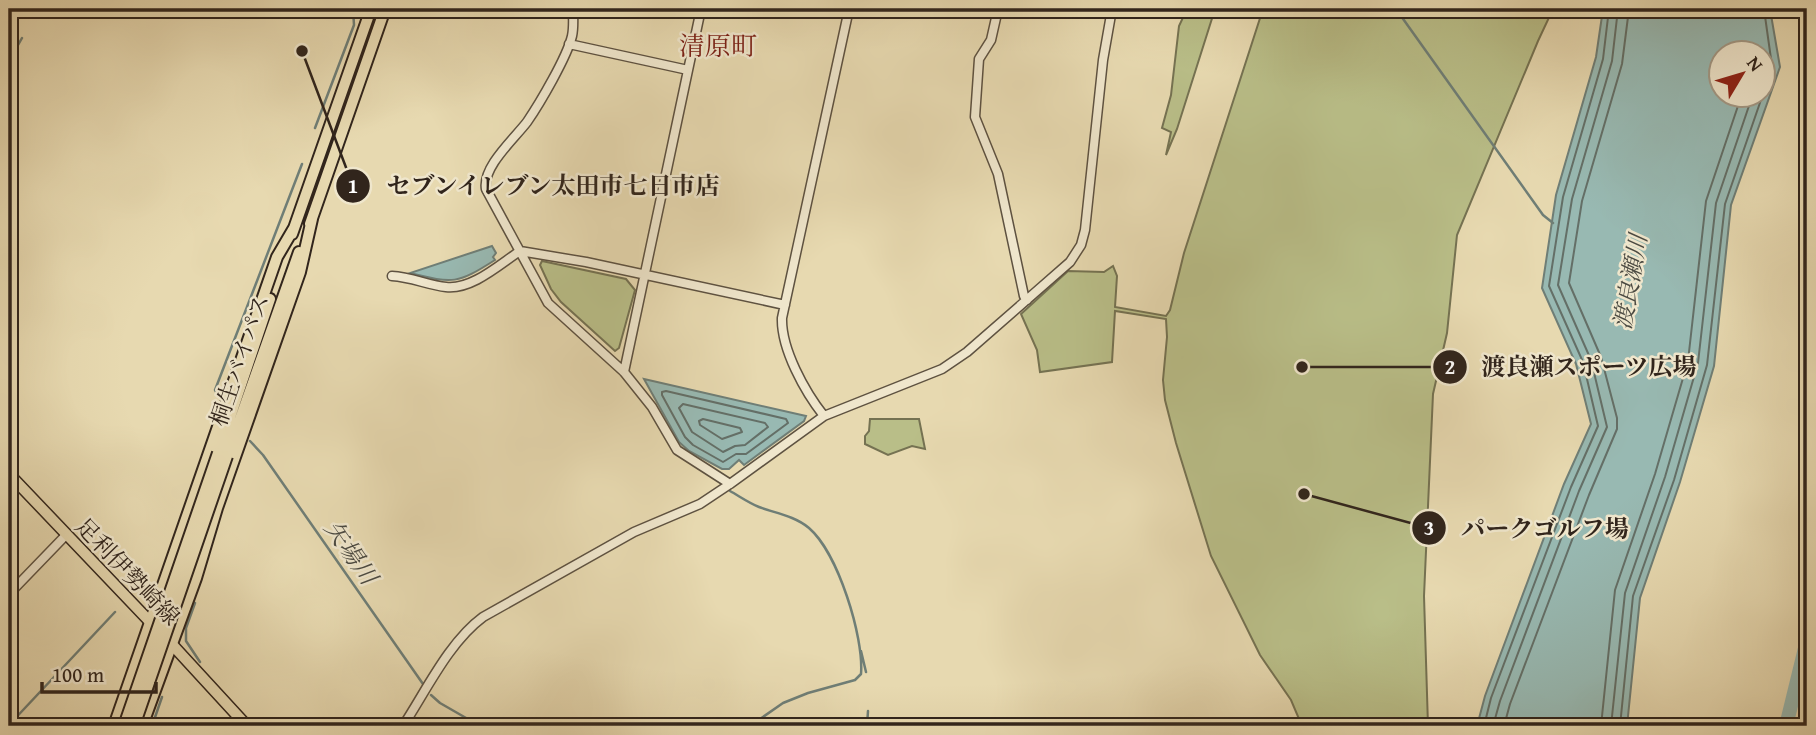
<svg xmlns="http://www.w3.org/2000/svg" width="1816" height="735" viewBox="0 0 1816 735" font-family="'Gentium Book Plus','Noto Serif JP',serif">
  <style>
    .green { fill: #b9be88; stroke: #757252; stroke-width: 2 }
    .water { fill: #98b9b2; stroke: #6f7e76; stroke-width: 2; fill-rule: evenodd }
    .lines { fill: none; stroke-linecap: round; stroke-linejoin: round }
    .shore { stroke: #646f67; stroke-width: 2 }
    .stream { stroke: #6f7e76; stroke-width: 2.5 }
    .river { stroke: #98b9b2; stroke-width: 14 }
    .tertiary-casing { stroke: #5e5241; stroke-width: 11 }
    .primary-casing { stroke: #31251c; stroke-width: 13 }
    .trunk-casing { stroke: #31251c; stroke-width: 14 }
    .tertiary { stroke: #efe6cc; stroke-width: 8 }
    .primary { stroke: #e7d9b0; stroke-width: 10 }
    .trunk { stroke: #e7d9b0; stroke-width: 10 }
    .trunk-bridge-casing { stroke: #31251c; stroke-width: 14; stroke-linecap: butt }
    .trunk-bridge { stroke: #e7d9b0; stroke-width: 10 }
    .labels { text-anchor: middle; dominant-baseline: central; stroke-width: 5; stroke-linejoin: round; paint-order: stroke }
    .street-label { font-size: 23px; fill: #31251c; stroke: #efe6cc }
    .water-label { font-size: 24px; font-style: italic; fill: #4b4a42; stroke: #efe6cc }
    .quarter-label { font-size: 26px; fill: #7a1f14; stroke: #efe6cc }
    .leader { fill: none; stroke: #31251c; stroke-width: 2.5 }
    .callout-dot { fill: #31251c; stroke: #efe6cc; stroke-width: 2.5 }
    .mark-label { font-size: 21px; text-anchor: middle; font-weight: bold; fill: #fff }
    .callout-label { font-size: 24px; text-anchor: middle; font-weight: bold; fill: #31251c; stroke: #efe6cc; stroke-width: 5; stroke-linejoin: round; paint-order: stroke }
  </style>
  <rect width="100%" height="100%" fill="#e7d9b0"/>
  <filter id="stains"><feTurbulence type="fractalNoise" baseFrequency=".00286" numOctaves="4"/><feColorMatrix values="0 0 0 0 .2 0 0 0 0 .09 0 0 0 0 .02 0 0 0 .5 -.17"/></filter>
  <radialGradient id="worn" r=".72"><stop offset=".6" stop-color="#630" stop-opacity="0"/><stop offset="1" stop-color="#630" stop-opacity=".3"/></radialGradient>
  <path class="green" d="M1187,9H1215L1177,129L1166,155L1171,132L1162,128L1171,95L1179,26Z
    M1263,9H1553L1538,41L1457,235L1447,333L1433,394L1424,596L1428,726H1302L1291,700L1260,655L1211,556L1176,443L1165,400L1163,380L1167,337L1166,319L1115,311L1112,362L1040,372L1037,350L1021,314L1068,271L1104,272L1113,266L1117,276L1115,307L1166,316L1170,310L1184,253Z
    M542,261L626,279L635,290L619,348L615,351L561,302L551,289L540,265Z
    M870,419H919L925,449L912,446L888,455L865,444V436L869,431Z"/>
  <path class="water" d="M1603,9H1770L1780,67L1731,205L1714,366L1680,482L1640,598L1627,726H1477L1485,696L1564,484L1591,424L1576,364L1542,288L1556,195L1596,57ZM1722,52H1764V94H1722Z
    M492,246L496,253L493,257L495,260C457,284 454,284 410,273Z
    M644,379L806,416L804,421L744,465L739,460L729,469H722L689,451L679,442Z"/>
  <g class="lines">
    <path class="shore" d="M1764,92L1772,66L1764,9
      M666,391L786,419L788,423L746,454H736L723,462L693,445L685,437L662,395V392Z
      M683,404L765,423L768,427L745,445L735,446L723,452L692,432L679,408Z
      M703,419L740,428L742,432L722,439L700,425L699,421Z
      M1484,726L1491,698L1571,487L1598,426L1583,362L1549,286L1563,197L1603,59L1609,9
      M1493,726L1500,701L1579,491L1607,427L1591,360L1558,285L1572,199L1612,61L1618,9
      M1504,726L1510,704L1589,495L1617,429V418L1601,357L1569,283L1582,201L1622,64L1629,9
      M1601,726L1615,590L1655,474L1688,361L1706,201L1742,94
      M1611,726L1625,593L1665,477L1698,363L1716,203L1753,94
      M1620,726L1633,596L1674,480L1707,365L1725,204L1763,94"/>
    <path class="stream" d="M1396,9L1543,215L1553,223
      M9,61L22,38
      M315,128L354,25L353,9
      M218,396L215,390L302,164
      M250,441L263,455L423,684
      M730,491C739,496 749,503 759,507C775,513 795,516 809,528C838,553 864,637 861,674L855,680L808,693L783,703L750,726
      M195,603L186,628V641L200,662
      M861,651L866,672
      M431,695L440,703L480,726
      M9,725L115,612
      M152,726L162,697
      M867,726L868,711"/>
    <path class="river" d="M1786,726L1807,640"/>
    <g class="tertiary-casing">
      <path id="tertiary" d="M573,9C573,18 574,27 572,36C567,57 540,103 527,122C514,139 482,167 486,189L548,303L624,372L652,407L677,450L730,484
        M998,9L991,40L979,59L975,117L998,174L1024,296L1027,300
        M569,44L688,70
        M392,276C411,277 428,285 446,287C472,290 500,264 520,251L586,262L785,305
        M624,372L701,9
        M824,416C805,392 781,349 782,318L849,9
        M9,594L66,535
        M403,726C426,691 449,642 483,617L634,532L700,504L730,484L824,416L942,369L967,352L1070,262L1081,245L1085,230L1103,60L1112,9"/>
    </g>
    <g class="primary-casing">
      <path id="primary" d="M9,474L154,626
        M167,639L247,726"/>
    </g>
    <g class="trunk-casing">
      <path id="trunk" d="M310,224L385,9
        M292,234L371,9
        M218,453L270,299
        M227,456L299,252
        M114,726L277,257L294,228
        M142,726L196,578L217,508L300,272L312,219"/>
    </g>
    <use href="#tertiary" class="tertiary"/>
    <use href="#primary" class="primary"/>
    <use href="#trunk" class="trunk"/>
    <g class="trunk-bridge-casing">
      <path id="trunk-bridge" d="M124,726L218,453
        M134,726L227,456"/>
    </g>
    <use href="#trunk-bridge" class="trunk-bridge"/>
  </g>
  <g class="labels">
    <g class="street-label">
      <text transform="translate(239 360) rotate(-71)">桐生バイパス</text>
      <text transform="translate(128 571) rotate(46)">足利伊勢崎線</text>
    </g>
    <g class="water-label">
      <text transform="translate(1630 282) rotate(-80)">渡良瀬川</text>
      <text transform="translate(351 552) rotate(55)">矢場川</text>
    </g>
    <g class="quarter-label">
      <text x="718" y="45">清原町</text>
    </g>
  </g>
  <path class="leader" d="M302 51L353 186M1302 367L1450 367M1304 494L1429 528"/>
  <g class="callout-dot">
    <circle cx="302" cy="51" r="7"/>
    <circle cx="1302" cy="367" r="7"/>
    <circle cx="1304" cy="494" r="7"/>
    <circle cx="353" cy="186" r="18"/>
    <circle cx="1450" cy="367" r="18"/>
    <circle cx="1429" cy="528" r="18"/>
  </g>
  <g class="mark-label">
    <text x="353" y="193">1</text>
    <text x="1450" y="374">2</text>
    <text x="1429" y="535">3</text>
  </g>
  <g class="callout-label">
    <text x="553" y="194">セブンイレブン太田市七日市店</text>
    <text x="1589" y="375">渡良瀬スポーツ広場</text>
    <text x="1545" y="537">パークゴルフ場</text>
  </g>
  <rect width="1816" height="735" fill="none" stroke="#e7d9b0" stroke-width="35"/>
  <rect x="10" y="10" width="1795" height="714" fill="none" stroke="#31251c" stroke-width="3.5"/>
  <rect x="18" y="18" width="1781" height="700" fill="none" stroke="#31251c" stroke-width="2"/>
  <g transform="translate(1742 74) rotate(52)"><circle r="33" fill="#efe6cc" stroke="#a39986" stroke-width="2"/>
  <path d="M0-5L12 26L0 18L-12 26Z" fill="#8f2418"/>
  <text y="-10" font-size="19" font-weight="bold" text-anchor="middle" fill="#31251c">N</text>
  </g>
  <path d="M42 682v10h114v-10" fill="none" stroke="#31251c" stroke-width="3.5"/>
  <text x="52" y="682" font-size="21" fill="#31251c" stroke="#efe6cc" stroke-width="5" paint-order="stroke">100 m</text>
  <rect width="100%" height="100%" filter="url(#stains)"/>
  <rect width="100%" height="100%" fill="url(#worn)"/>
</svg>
